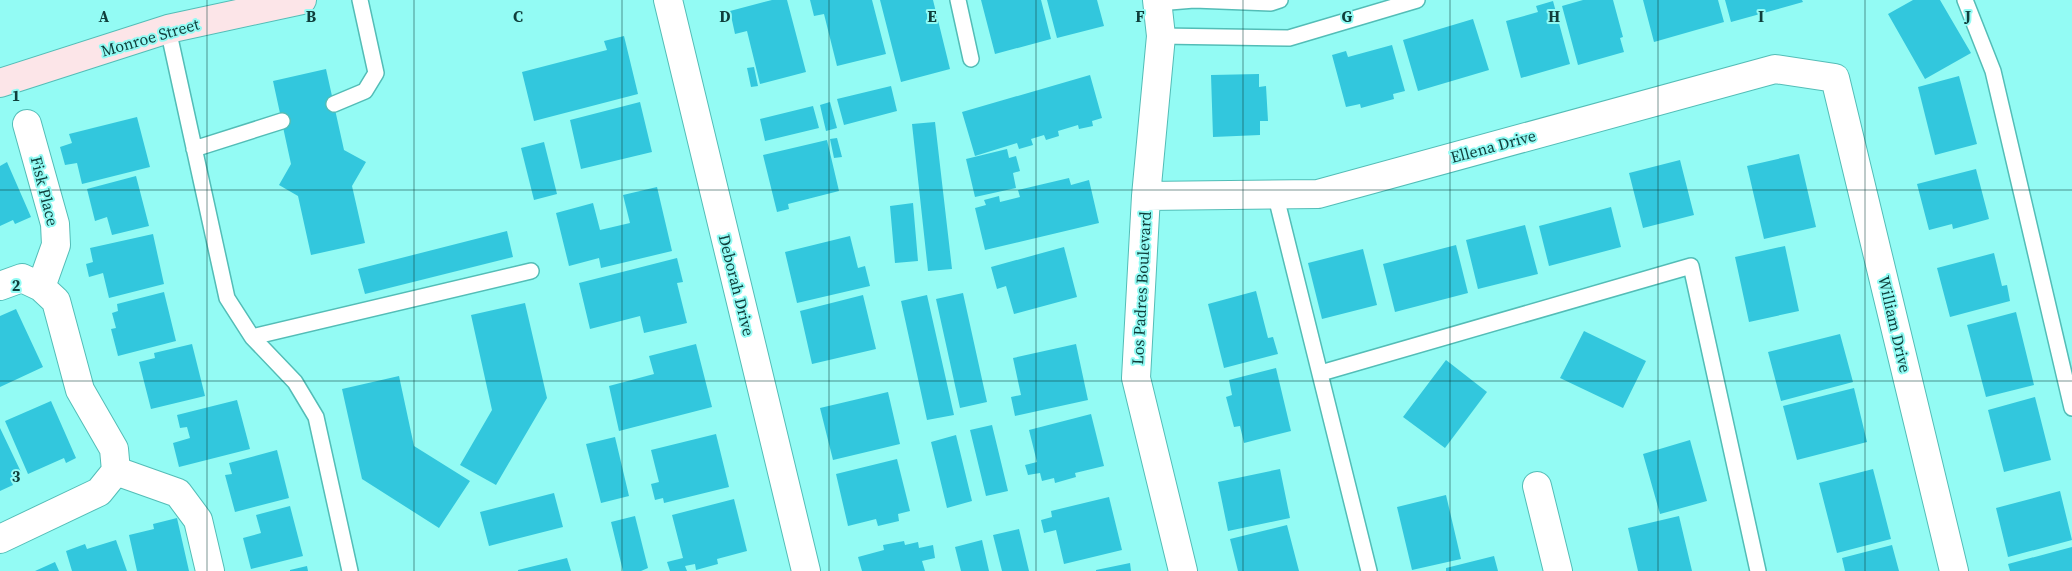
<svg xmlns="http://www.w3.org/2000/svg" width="2072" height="571" viewBox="0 0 2072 571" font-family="'Source Serif 4',serif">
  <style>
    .building { fill: #32c7dd }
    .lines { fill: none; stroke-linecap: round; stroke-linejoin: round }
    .lane-casing { stroke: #53bdb7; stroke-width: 18 }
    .street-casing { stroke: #53bdb7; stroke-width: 30 }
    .secondary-casing { stroke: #53bdb7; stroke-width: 30 }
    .lane { stroke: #fff; stroke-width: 15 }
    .street { stroke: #fff; stroke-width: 28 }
    .secondary { stroke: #fce5e8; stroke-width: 28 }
    .grid { fill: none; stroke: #0f3e3b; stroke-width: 1; stroke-opacity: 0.55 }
    .labels { text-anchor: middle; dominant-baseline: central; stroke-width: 4; stroke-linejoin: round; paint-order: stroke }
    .street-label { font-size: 16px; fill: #0f3e3b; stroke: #93fbf4 }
    .grid-label { font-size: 16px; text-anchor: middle; font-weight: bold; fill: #0f3e3b; stroke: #93fbf4; stroke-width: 4; stroke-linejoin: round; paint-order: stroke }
  </style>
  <rect width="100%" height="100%" fill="#93fbf4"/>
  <path class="building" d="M772,0H787L806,72L760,84L747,31L735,34L730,11Z
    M810,0H872L886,54L837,66L824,14L814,16Z
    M880,0H933L950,69L901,82Z
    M981,0H1041L1051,39L995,54Z
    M1047,0H1097L1104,26L1057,38Z
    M1583,0H1613L1623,37L1620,38L1624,52L1578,65L1562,6Z
    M1643,0H1718L1724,22L1654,42Z
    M1725,0H1802L1803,2L1731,22Z
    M1913,0H1940L1971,53L1925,79L1888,14Z
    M1553,1L1570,64L1521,78L1506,21L1538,12L1536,6Z
    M1473,19L1489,70L1418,91L1403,40Z
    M624,36L638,94L534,121L522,72L607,50L604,41Z
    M1392,45L1405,91L1393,94L1394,99L1361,108L1360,104L1346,107L1332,55L1346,51L1348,57Z
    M754,67L758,86L751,87L747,68Z
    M326,69L344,150L366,162L352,186L365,243L311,255L298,196L279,185L291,164L273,81Z
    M1259,74V87L1266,86L1268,121H1260V135L1213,137L1211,75Z
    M1090,75L1102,118L1092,121L1093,126L1079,129L1078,125L1058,131L1059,136L1046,140L1044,135L1031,139L1033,145L1019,149L1017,143L975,156L962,112Z
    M1959,76L1977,144L1935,155L1918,87Z
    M891,86L897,111L844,125L837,99Z
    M640,102L652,152L581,169L570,120Z
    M830,102L837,128L826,131L820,105Z
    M813,106L819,128L765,141L760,119Z
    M137,117L150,167L82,184L77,163L65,165L60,147L72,143L69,134Z
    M935,122L952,269L928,271L912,124Z
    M837,138L842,157L834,158L830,139Z
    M827,140L839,191L788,204L789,209L777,212L763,155Z
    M544,142L557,194L534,200L521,148Z
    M1007,149L1009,158L1016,156L1020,171L1013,173L1016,188L975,197L966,159Z
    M1799,154L1816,227L1764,239L1747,166Z
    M1680,160L1694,215L1643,228L1629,173Z
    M7,162L31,217L15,224L13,220L0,226V166Z
    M1976,169L1989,219L1953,229L1952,224L1929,230L1917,184Z
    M136,176L149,226L112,235L107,217L95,221L87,189Z
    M1069,178L1071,185L1089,180L1099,223L985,250L975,208L986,205L984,200L999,196L1000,202L1020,197L1018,190Z
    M657,187L672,251L601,268L599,258L569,266L556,213L593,203L600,230L630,223L623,195Z
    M913,203L918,261L895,263L890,206Z
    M1611,207L1621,247L1549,266L1539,226Z
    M1525,225L1538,274L1478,289L1466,240Z
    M507,231L513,257L365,294L358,269Z
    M153,234L164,284L109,298L103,273L89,277L86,264L93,262L90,248Z
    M850,236L858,268L865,266L870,286L797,303L785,252Z
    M1456,245L1468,293L1395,312L1383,264Z
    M1785,246L1799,311L1749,322L1735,257Z
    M1064,247L1077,297L1014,314L1006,286L997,289L991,267Z
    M1363,249L1377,305L1322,319L1308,263Z
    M1994,253L2002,286L2007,285L2010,301L1950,317L1937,268Z
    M677,258L683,282L677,283L687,323L644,333L640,316L590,329L579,283Z
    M1256,291L1268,338L1273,337L1278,354L1224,368L1208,304Z
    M164,292L176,341L118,356L111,329L116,328L112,313L118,311L117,304Z
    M963,293L987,402L960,408L936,299Z
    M863,295L876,349L812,364L800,311Z
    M927,295L954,415L927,420L901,301Z
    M525,303L547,398L496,485L460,465L492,410L471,315Z
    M16,309L43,367L0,387V316Z
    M2016,312L2034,385L1986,397L1967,325Z
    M1584,331L1646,361L1623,408L1560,378Z
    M1840,334L1853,382L1781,401L1768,352Z
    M192,344L205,396L151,409L139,362L155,358L154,353Z
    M696,344L712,407L619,431L609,386L654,374L649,356Z
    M1076,344L1088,400L1015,416L1011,397L1021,395L1013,358Z
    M1446,360L1487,392L1445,448L1403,417Z
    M1276,368L1291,431L1244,443L1240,426L1234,427L1226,397L1232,395L1229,380Z
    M399,376L414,446L470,481L439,528L362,479L342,389Z
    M1854,388L1867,442L1797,460L1783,406Z
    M888,392L900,444L833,460L820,408Z
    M2035,397L2051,460L2004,472L1988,410Z
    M237,400L250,449L179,467L173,443L190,438L187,427L180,428L177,415Z
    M51,401L76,458L66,463L64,458L28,474L5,421Z
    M1091,414L1104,466L1075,473L1076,477L1055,483L1054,478L1042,481L1040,473L1028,475L1025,465L1037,462L1029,430Z
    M992,425L1008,491L986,496L970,430Z
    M0,428L21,472L10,478L13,485L0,491Z
    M716,434L729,487L664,503L663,498L655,500L651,484L659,482L651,450Z
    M956,435L972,501L947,508L931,442Z
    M615,437L629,496L601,503L586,444Z
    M1690,440L1707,501L1660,514L1643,454Z
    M277,450L289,498L235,512L225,475L232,474L229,463Z
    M897,459L910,511L898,514L899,521L878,526L876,519L848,526L836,474Z
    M1280,469L1290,518L1228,531L1218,482Z
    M1873,469L1891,539L1837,553L1819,483Z
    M2060,491L2072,540L2008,557L1996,508Z
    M554,493L563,527L489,546L480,512Z
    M1446,495L1461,559L1412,570L1397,507Z
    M1109,497L1122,550L1064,564L1056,530L1044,533L1041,520L1052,517L1051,511Z
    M734,499L747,551L717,559L718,564L696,570L695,564L685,566L687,571H670L667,562L683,558L672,515Z
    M290,506L303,556L251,569L243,538L261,533L256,515Z
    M635,516L648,568L641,571H623L611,522Z
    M1679,516L1692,571H1638L1628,528Z
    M177,518L189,571H137L129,535L154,529L153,524Z
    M1287,525L1299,571H1238L1230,539Z
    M1019,529L1029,571H1002L993,535Z
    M116,540L127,571H72L66,551L85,544L87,549Z
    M982,540L989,571H961L955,547Z
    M904,541L905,545L918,542L919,548L933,545L935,558L922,561L925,571H862L858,557L884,550L883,545Z
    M1892,545L1899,571H1845L1842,558Z
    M2072,547V571H2010L2008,564Z
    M1494,556L1498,571H1446V568Z
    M567,558L571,571H518V570Z
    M55,562L59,571H35Z
    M1130,563L1131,571H1096V570Z
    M307,566L308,571H290V570Z"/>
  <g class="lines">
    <g class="lane-casing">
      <path id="lane" d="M958,0L971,59
        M1965,0L1993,71L2072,408
        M1158,3L1194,0L1271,3L1280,0
        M168,29L227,298L252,337L295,382L316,417L350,571
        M1161,36L1289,38L1417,0
        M334,104L365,91L376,73L360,0
        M194,149L282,121
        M1275,193L1369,571
        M252,337L531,271
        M1321,373L1691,266L1758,571"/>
    </g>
    <g class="street-casing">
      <path id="street" d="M668,0L806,571
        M1157,0L1161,36L1146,196L1136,378L1183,571
        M27,124L55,224L56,245L41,287
        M1146,196L1318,194L1775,69L1835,78L1954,571
        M0,286L22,278L41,287L56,301L80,390L114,449L116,471
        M116,471L178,493L198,520L210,571
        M1537,486L1558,571
        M0,539L99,492L116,471"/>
    </g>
    <g class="secondary-casing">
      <path id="secondary" d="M0,83L168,29L302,0"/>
    </g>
    <use href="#lane" class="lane"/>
    <use href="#street" class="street"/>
    <use href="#secondary" class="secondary"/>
  </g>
  <path class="grid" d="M207,0V571M414,0V571M622,0V571M829,0V571M1036,0V571M1243,0V571M1450,0V571M1658,0V571M1865,0V571M0,190H2072M0,381H2072"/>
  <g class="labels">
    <g class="street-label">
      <text transform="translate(150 37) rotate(-16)">Monroe Street</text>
      <text transform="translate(1493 146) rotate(-15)">Ellena Drive</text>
      <text transform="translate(45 191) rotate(76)">Fisk Place</text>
      <text transform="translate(737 285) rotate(76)">Deborah Drive</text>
      <text transform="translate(1141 288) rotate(-87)">Los Padres Boulevard</text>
      <text transform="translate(1895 324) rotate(77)">William Drive</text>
    </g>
  </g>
  <g class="grid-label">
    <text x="104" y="22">A</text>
    <text x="311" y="22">B</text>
    <text x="518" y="22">C</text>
    <text x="725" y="22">D</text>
    <text x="932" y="22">E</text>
    <text x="1140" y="22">F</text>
    <text x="1347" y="22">G</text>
    <text x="1554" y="22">H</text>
    <text x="1761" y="22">I</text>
    <text x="1968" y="22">J</text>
    <text x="16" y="101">1</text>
    <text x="16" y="291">2</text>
    <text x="16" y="482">3</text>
  </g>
</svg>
